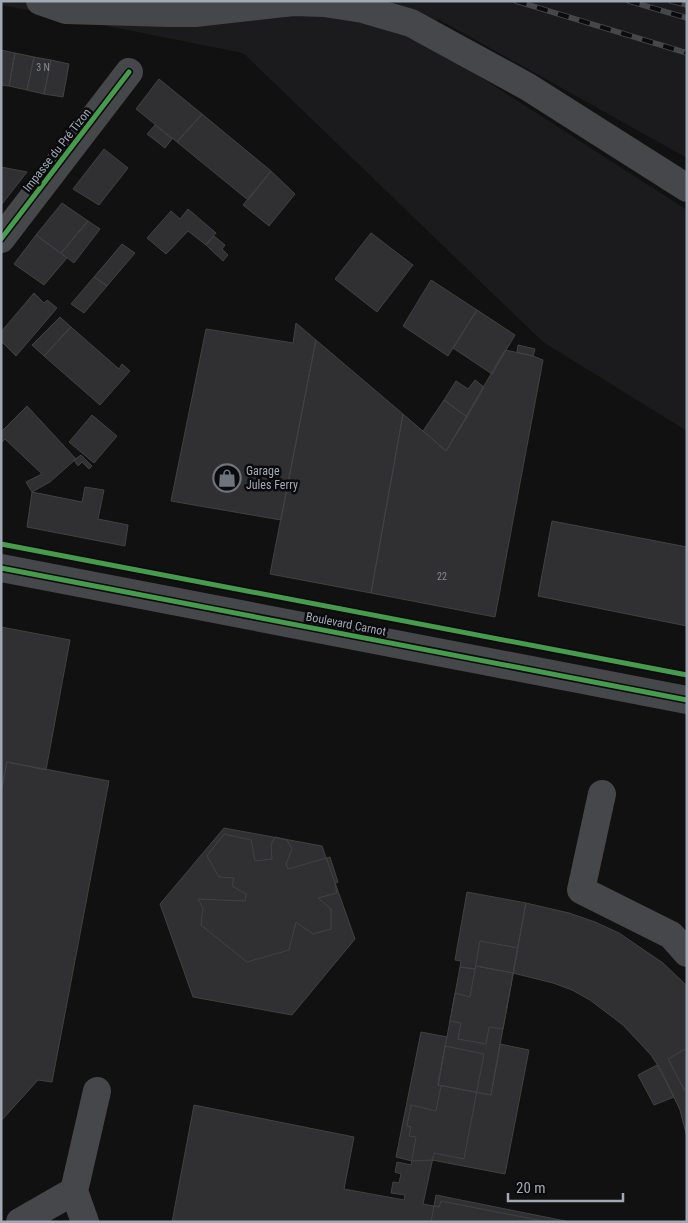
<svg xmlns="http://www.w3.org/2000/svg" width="688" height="1223" viewBox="0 0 688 1223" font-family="'Roboto Condensed',sans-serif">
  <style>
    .built { fill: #1b1b1d }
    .building { fill: #303032; stroke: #3f4245 }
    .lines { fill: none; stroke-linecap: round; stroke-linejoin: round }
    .minor { stroke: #45474a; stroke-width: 28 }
    .rail-casing { stroke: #454749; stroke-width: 5.5 }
    .rail { stroke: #0b0b0d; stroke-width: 4; stroke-dasharray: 11; stroke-linecap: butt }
    .cycleway-casing { stroke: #0b0b0d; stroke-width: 8 }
    .cycleway { stroke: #469c4c; stroke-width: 5 }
    .labels { text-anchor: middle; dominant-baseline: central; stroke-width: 5; stroke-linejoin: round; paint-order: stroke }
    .number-label { font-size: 10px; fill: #848b94 }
    .street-label { font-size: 12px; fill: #a0a9b4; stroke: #0b0b0d }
    .poi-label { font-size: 12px; fill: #a0a9b4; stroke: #0b0b0d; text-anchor: start }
  </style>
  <rect width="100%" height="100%" fill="#111"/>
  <path class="built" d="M1,1H687V158L438,19L426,42L687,210V431L543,342L243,53L1,5Z"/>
  <path class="building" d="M1,50L15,53L9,86L1,85Z
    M15,53L34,57L27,90L9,86Z
    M34,57L51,60L44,94L27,90Z
    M51,60L69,64L63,97L44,94Z
    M159,79L202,114L177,142L136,109Z
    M202,114L271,171L248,200L177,142Z
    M155,125L172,139L165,148L147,134Z
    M104,149L128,168L99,205L73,189Z
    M1,167L27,172L2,204H1Z
    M271,171L295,194L269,226L243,205Z
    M62,203L88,221L61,253L36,235Z
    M188,209L216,233L206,245L188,231L166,254L147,238L171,211L180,219Z
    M88,221L100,229L74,263L61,253Z
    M371,233L413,265L377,312L335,279Z
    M36,235L67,258L44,285L14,264Z
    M214,236L225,245L222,249L228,255L223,261L206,245Z
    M122,244L135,253L107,286L94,277Z
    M94,277L107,286L84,313L71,304Z
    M431,280L477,310L448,356L403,326Z
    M34,293L44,303L47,300L57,308L16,356L1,341V332Z
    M477,310L515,335L492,374L453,348Z
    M60,317L71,327L44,356L32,345Z
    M296,323L316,340L281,520L171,501L206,329L293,343Z
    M71,327L119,369L122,364L130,371L100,405L44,356Z
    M316,340L403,414L371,593L270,574Z
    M518,345L535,349L533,356L517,352Z
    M505,350L533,356L543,360L495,617L371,593L403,414L446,451Z
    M475,380L484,387L467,417L444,400L456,381L468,389Z
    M444,400L467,417L446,451L423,431Z
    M27,406L76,459L50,482L32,492L26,482L42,474L5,439L1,443V432Z
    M92,415L117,436L94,463L69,442Z
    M81,455L92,466L89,469L82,462L78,466L74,460Z
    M85,487L104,490L98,519L128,525L125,546L27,527L32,492L82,502Z
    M552,521L687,547V626L538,596Z
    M1,627L70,640L46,770L7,762L1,793Z
    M7,762L109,781L52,1082L38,1080L1,1121V793Z
    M224,828L322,846L355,939L292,1015L193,997L160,904Z
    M224,834L251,840L255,861L272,859L271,845L275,837L287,840L292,849L286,864L288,869L330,857L338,882L335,884L337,893L318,898L331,909V929L313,934L296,922L289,950L247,962L201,925L203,908L198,899L245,901L246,894L232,886L234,878L219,877L207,856Z
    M467,892L526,903L513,973L476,966L475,969L460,967L461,961L455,960Z
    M526,903L569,913L595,922L619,933L663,963L687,986V1137L680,1110L662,1072L651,1055L623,1025L590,1000L572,990L553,983L513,973Z
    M480,941L518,948L503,1029L489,1027L486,1044L458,1039L461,1023L450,1021L455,993L470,997Z
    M476,966L513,973L491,1095L438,1085L460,967L475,969Z
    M421,1032L447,1037L438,1085L491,1095L500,1044L529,1050L505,1174L432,1160L412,1161L396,1157Z
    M445,1046L484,1054L464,1159L434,1153L423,1204L439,1207L441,1201L548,1222H172L194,1105L354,1137L344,1189L404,1200L405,1195L391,1193L393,1182L399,1183L401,1174L395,1172L397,1162L411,1165L416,1137L409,1136L411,1127L407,1126L411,1105L436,1111L441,1086L438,1085Z
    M685,1049L687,1053V1090L685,1091L668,1059Z
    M657,1065L674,1097L654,1105L638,1075Z
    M436,1195L570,1222H431Z"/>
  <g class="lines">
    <path class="minor" d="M40,1L66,10L169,13H195L293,2L324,3L363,9L411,23L528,87L687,188
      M1,239L129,72
      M1,568L687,700
      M602,794L581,890L671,935L687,953
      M74,1191L85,1222
      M20,1222L74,1191L97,1091"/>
    <g class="rail-casing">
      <path id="rail" d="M516,1L687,53
        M629,1L687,18
        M671,1L687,5"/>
    </g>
    <use href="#rail" class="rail"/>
    <g class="cycleway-casing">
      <path id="cycleway" d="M1,239L129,72
        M1,544L687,675
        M1,568L687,700"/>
    </g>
    <use href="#cycleway" class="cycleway"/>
  </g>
  <defs>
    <g id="shop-ring" transform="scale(1.4375)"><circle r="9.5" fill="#0b0b0d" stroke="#6e747b" stroke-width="1.5"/><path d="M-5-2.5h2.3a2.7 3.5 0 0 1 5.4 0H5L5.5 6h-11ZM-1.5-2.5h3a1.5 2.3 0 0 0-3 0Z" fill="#6e747b"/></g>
  </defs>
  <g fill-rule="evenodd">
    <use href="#shop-ring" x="227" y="478"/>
  </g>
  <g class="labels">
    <g class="number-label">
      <text x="43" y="67">3 N</text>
      <text x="442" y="576">22</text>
    </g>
    <g class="street-label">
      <text transform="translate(57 150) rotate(-52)">Impasse du Pré Tizon</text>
      <text transform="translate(346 624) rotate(11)">Boulevard Carnot</text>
    </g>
    <g class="poi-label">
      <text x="246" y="471">Garage<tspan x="246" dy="14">Jules Ferry</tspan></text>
    </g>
  </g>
  <rect width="688" height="1223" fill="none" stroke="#a0a9b4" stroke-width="5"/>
  <path d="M508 1193v8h115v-8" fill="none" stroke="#a0a9b4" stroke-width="2.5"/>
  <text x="516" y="1193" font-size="15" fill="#a0a9b4" stroke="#0b0b0d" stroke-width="4" paint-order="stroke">20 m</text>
</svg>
